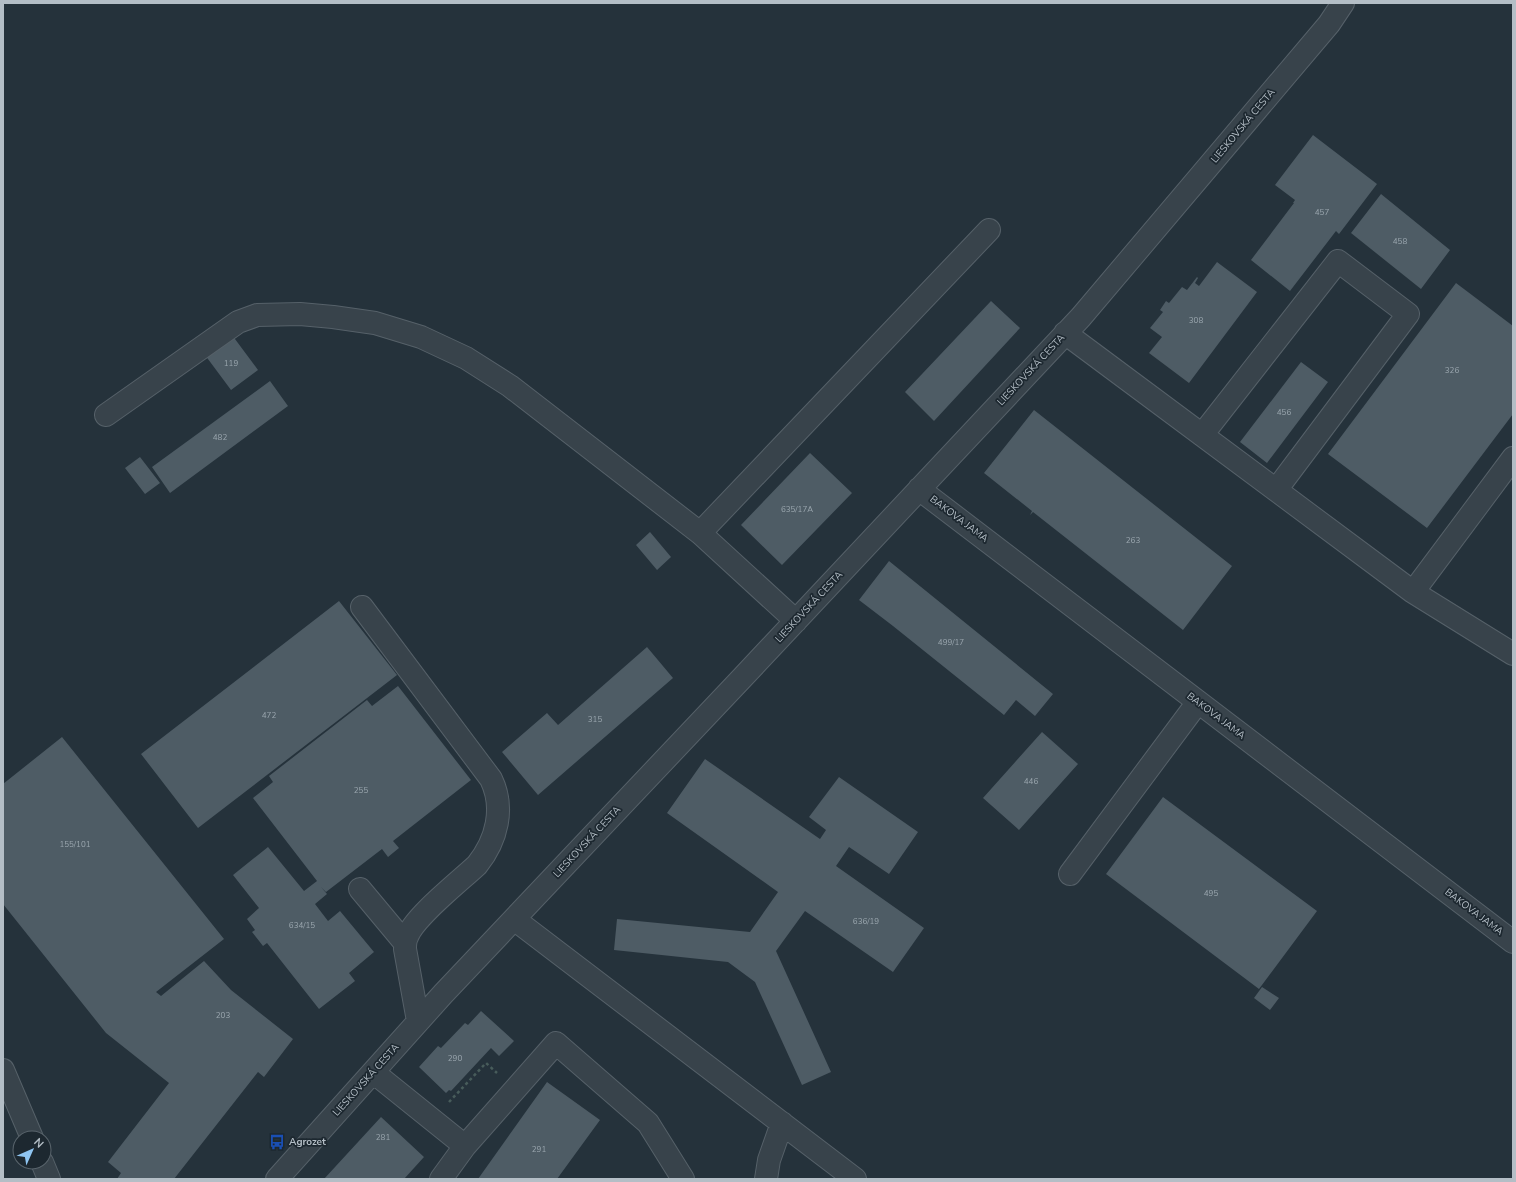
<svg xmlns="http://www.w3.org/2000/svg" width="1516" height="1182" viewBox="0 0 1516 1182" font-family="'Nunito Sans',sans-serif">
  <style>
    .building { fill: #4e5c65 }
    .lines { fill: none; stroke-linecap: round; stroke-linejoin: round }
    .minor-casing { stroke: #566169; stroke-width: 24 }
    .path { stroke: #485c5b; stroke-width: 2.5; stroke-dasharray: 3 3; stroke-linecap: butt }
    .minor { stroke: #38434b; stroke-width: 22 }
    .labels { text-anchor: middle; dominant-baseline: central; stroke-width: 3.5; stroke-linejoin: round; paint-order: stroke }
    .number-label { font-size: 8px; fill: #9aa6ae }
    .street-label { font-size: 10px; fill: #b4bec6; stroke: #1d2830 }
    .poi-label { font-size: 10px; font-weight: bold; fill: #b4bec6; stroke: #1d2830; text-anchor: start }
  </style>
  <rect width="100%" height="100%" fill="#25323b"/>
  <path class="building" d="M1313,135L1377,184L1339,234L1336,231L1290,291L1251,260L1294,203H1293L1295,200L1275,185Z
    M1381,194L1450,250L1421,289L1351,233Z
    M1217,262L1257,292L1189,383L1149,353L1162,337L1150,328L1163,312L1160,310L1166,301L1169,303L1182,287L1187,290L1197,277L1198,278L1195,283L1199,286Z
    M1456,283L1513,326V414L1427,528L1328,454Z
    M991,301L1020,328L934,421L905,392Z
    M232,335L258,370L231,390L205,355Z
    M1301,362L1328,382L1267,463L1240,442Z
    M270,381L288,406L170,493L152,467Z
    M1034,410L1232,566L1183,630L1033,512L1030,515L1032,511L984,473Z
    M810,453L852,493L782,565L741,525Z
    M140,457L160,483L145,494L125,468Z
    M650,532L671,557L657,570L636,545Z
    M889,561L1053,694L1035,716L1016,700L1004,715L893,626L859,600Z
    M339,601L397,675L198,828L141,754Z
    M647,647L673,678L538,795L502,752L547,713L558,725Z
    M398,686L471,780L393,841L399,848L388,857L382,849L326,892L321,887L327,894L315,904L328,921L340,911L374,952L349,973L355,981L319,1009L267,943L263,946L252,932L255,930L247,919L259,908L233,875L268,847L304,891L317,881L253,798L273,782L269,776L367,700L372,706Z
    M1042,732L1078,764L1019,830L983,798Z
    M62,737L224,939L156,992L161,996L204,961L231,990L293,1039L264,1077L258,1072L174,1179H117L121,1173L108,1162L169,1083L106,1033L3,904V784Z
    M705,759L820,839L826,830L809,817L839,777L918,832L889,874L849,847L836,866L924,928L893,972L805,911L776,951L831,1072L802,1085L755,982L728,962L614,950L617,919L750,932L778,892L667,813Z
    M1163,797L1317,911L1259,989L1106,874Z
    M1262,987L1279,998L1270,1010L1254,998Z
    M481,1011L514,1041L499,1056L491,1048L451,1091L449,1090L446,1093L419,1067L438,1046L441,1048L465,1023L468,1025Z
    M547,1082L600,1120L557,1179H478Z
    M381,1117L424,1157L404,1179H324Z"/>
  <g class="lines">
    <g class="minor-casing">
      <path id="minor" d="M1065,333L1413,592L1513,458
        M106,415L238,322L257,315L300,314L333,317L375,323L421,337L466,358L510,386L700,533L796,621
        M1202,435L1338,261L1408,314L1276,490
        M919,489L1513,942
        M700,533L989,230
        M1413,592L1513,654
        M362,607L491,779C505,808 497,840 477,865C460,881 414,917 407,937C405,941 405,945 405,949L418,1021
        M1070,874L1198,702
        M360,889L405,943
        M514,919L855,1179
        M3,1070L32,1138
        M373,1072L465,1146L441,1179
        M465,1146L556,1043L648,1123L683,1179
        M42,1162L49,1179
        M277,1179L443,994L743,677L1081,317L1329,24L1343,3
        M766,1179L769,1160L782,1123"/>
    </g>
    <path class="path" d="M449,1102L486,1063L497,1073"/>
    <use href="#minor" class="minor"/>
  </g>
  <defs>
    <g id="bus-bare" transform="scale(1.2)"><path d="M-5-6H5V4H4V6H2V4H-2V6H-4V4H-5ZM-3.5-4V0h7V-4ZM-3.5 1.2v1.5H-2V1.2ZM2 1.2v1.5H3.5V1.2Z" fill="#1a4fb4" stroke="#1d2830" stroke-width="2.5" paint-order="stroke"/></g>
  </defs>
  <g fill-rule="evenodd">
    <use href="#bus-bare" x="277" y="1142"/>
  </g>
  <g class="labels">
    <g class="number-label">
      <text x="1322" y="212">457</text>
      <text x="1400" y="241">458</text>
      <text x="1196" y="320">308</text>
      <text x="231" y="363">119</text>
      <text x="1452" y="370">326</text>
      <text x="1284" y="412">456</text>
      <text x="220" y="437">482</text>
      <text x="797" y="509">635/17A</text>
      <text x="1133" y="540">263</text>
      <text x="951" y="642">499/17</text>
      <text x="269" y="715">472</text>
      <text x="595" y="719">315</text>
      <text x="1031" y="781">446</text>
      <text x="361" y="790">255</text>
      <text x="75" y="844">155/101</text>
      <text x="1211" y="893">495</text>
      <text x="866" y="921">636/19</text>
      <text x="302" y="925">634/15</text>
      <text x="223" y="1015">203</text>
      <text x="455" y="1058">290</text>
      <text x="383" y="1137">281</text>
      <text x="539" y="1149">291</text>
    </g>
    <g class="street-label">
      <text transform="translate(1243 126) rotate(-50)">LIESKOVSKÁ CESTA</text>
      <text transform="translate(1031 370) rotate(-47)">LIESKOVSKÁ CESTA</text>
      <text transform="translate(959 519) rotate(37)">BAKOVA JAMA</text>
      <text transform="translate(809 607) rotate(-47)">LIESKOVSKÁ CESTA</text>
      <text transform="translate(1216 716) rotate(37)">BAKOVA JAMA</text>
      <text transform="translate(587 842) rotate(-47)">LIESKOVSKÁ CESTA</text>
      <text transform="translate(1474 912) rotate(37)">BAKOVA JAMA</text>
      <text transform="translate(366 1080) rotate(-48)">LIESKOVSKÁ CESTA</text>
    </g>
    <g class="poi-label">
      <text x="289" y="1142">Agrozet</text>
    </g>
  </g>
  <rect width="1516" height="1182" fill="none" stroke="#b4bec6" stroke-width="8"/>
  <g transform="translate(32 1150) rotate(45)"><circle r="19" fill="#1d2830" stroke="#59646c"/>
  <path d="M0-3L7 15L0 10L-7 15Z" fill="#8fc5f1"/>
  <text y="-6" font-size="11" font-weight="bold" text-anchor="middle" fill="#b4bec6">N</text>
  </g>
</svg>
